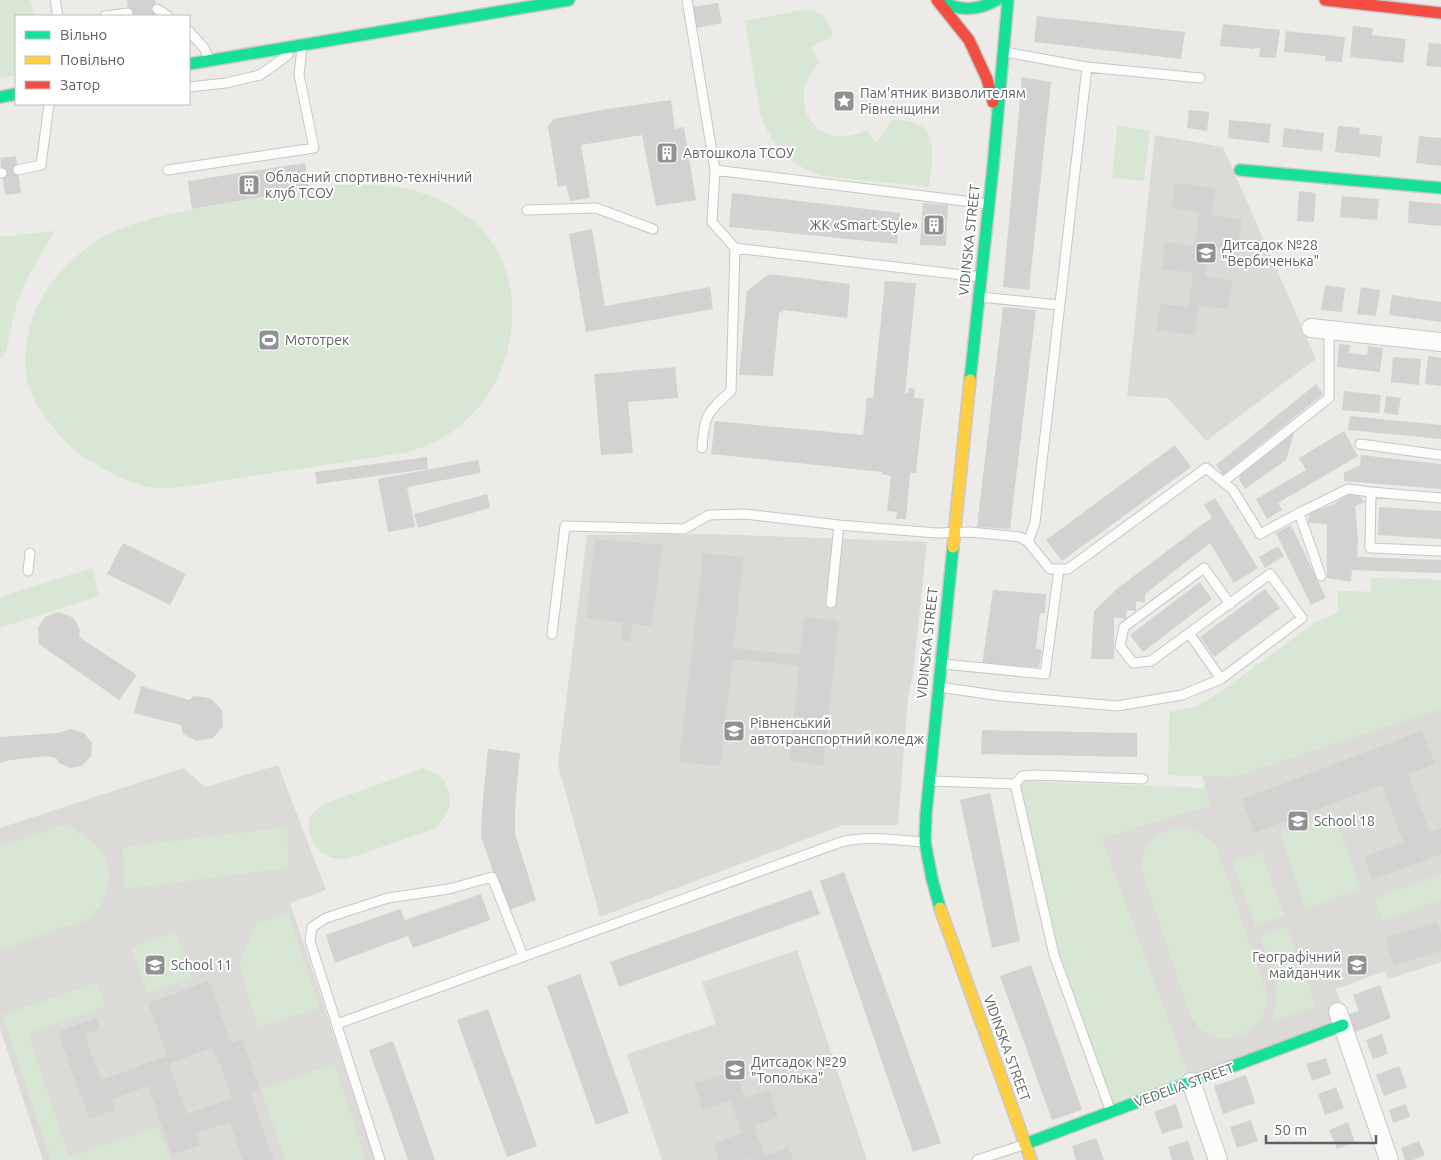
<svg xmlns="http://www.w3.org/2000/svg" width="1441" height="1160" viewBox="0 0 1441 1160" font-family="Ubuntu,sans-serif">
  <style>
    .education { fill: #dcdad6 }
    .green { fill: #d7e7d4 }
    .building { fill: #d3d2d0; fill-rule: evenodd }
    .lines { fill: none; stroke-linecap: round; stroke-linejoin: round }
    .lane-casing { stroke: #c7c7c7; stroke-width: 11 }
    .street-casing { stroke: #c7c7c7; stroke-width: 20 }
    .fast-casing { stroke: #c8c8c8; stroke-width: 14 }
    .slow-casing { stroke: #c8c8c8; stroke-width: 14 }
    .jam-casing { stroke: #c8c8c8; stroke-width: 14 }
    .lane { stroke: #fcfcfb; stroke-width: 9 }
    .street { stroke: #fcfcfb; stroke-width: 18 }
    .fast { stroke: #16e098; stroke-width: 11 }
    .slow { stroke: #ffcf43; stroke-width: 11 }
    .jam { stroke: #f24e42; stroke-width: 11 }
    .labels { text-anchor: middle; dominant-baseline: central; stroke-width: 4; stroke-linejoin: round; paint-order: stroke }
    .poi-label { font-size: 14px; fill: #5d6165; stroke: #fff; text-anchor: start }
    .street-label { font-size: 14px; fill: #5d6165; stroke: #fff }
  </style>
  <rect width="100%" height="100%" fill="#ecebe7"/>
  <path class="education" d="M1155,135L1223,147L1316,359L1206,441L1168,398L1127,396Z
    M713,534L927,542L913,674L908,697L898,825H843L600,917L558,765L587,535Z
    M1371,578L1441,580V962L1388,979L1385,971L1336,989L1343,1009L1339,1024L1190,1080L1101,838L1210,805L1202,776L1168,775L1170,712L1195,707L1215,696L1315,623L1338,613V591L1372,592Z
    M278,765L326,890L290,903L375,1160H43L0,1028V828L183,768L205,787Z
    M797,950L867,1160H662L627,1054L716,1024L702,982Z"/>
  <path class="green" d="M0,0H30L34,16H16V75L0,78Z
    M803,10C823,9 830,20 833,38L820,42L811,48L820,62C781,100 817,155 867,130L875,142L884,133L891,120C898,120 905,120 911,122C941,128 931,166 929,187L822,176C792,167 768,142 760,112L745,21Z
    M1117,126L1150,130L1144,181L1112,178Z
    M338,185C385,185 421,184 461,213C466,216 472,220 477,224C532,279 520,375 462,424C446,438 429,445 409,452L187,486C177,487 166,489 157,488C136,486 115,476 97,465C79,455 64,442 52,426C43,415 33,400 29,387C25,375 25,361 26,349C30,302 58,268 95,242C128,219 190,210 229,203C265,197 302,190 338,185Z
    M54,231C45,251 31,269 22,290C14,309 11,330 6,351L2,358H0V237Z
    M92,568L99,596L0,628V597Z
    M1371,578L1441,580V709L1234,777L1168,775L1170,712L1195,707L1215,696L1315,623L1338,613V591L1372,592Z
    M424,768C430,771 438,773 442,778C448,785 452,801 449,809C446,817 440,823 434,829L344,860C336,859 327,857 321,852C311,844 305,826 311,815C314,811 320,807 323,804Z
    M1023,781L1205,788L1210,805L1101,838L1190,1080L1113,1108L1058,954L1019,786Z
    M1334,814L1361,889L1306,909L1280,833Z
    M63,825C96,836 120,862 104,898C101,905 94,915 88,919C81,923 70,925 62,928C41,935 21,943 0,950V847Z
    M287,827L289,868L124,889L123,847Z
    M1176,827C1195,828 1202,832 1216,846L1267,994C1266,1002 1266,1010 1262,1017C1251,1038 1223,1044 1204,1032C1199,1028 1195,1022 1191,1017L1141,867C1145,843 1153,834 1176,827Z
    M1261,852L1284,916L1255,926L1233,862Z
    M1441,874V900L1383,921L1375,899Z
    M288,913L320,1008L258,1027L239,964L256,924Z
    M1287,927L1316,1007L1272,1021L1276,1002V983L1260,936Z
    M175,932L192,978L148,994L131,948Z
    M97,983L105,1007L28,1034L69,1157L158,1127L170,1160H51L2,1015Z
    M334,1064L366,1160H285L261,1089Z"/>
  <path class="building" d="M127,0H155L159,16H129Z
    M718,3L722,23L696,28L692,7Z
    M1037,16L1185,32L1181,59L1034,42Z
    M1223,24L1280,30L1276,58L1259,57L1260,48H1254V49L1220,46Z
    M1353,26L1373,28L1372,35L1406,39L1403,63L1350,57Z
    M1286,31L1345,37L1342,62L1325,61V56L1284,52Z
    M1429,43L1441,44V67L1426,66Z
    M1022,77L1051,82L1029,290L1003,287Z
    M671,100L675,129L684,127L696,200L656,206L642,135L581,145L590,198L570,201L566,185L558,187L548,126L554,119L607,109Z
    M1189,110L1209,112L1207,131L1187,128Z
    M1229,120L1271,124L1269,143L1228,138Z
    M1338,126L1360,128L1359,134L1382,136L1380,157L1335,152Z
    M1284,128L1324,133L1322,151L1282,147Z
    M1419,136L1441,138V166L1416,163Z
    M16,156L21,193L5,195L0,158Z
    M305,163L309,189L192,209L188,181Z
    M1175,183L1215,188L1212,215L1242,219L1237,251L1209,247L1205,276L1232,280L1228,309L1199,306L1195,335L1157,330L1160,304L1189,307L1193,273L1162,269L1165,242L1195,246L1199,212L1171,208Z
    M1299,191L1316,193L1314,222L1297,221Z
    M732,193L900,213L897,244L729,227Z
    M1342,196L1379,199L1377,220L1340,217Z
    M1409,201L1441,204V226L1408,223Z
    M923,203L948,205L946,246L920,245Z
    M592,229L605,306L710,287L713,309L586,332L569,234Z
    M769,274L850,284L847,318L784,310L779,313L773,376L739,375L747,291Z
    M885,281L916,283L905,393H908L909,388L915,389L914,398L924,399L916,473H910L906,519H896L897,512L887,511L891,476L882,474V472L711,454L715,421L863,435L867,398H873Z
    M1325,285L1345,288L1342,312L1321,310Z
    M1361,287L1380,290L1376,316L1357,314Z
    M1392,295L1441,302V322L1389,315Z
    M1003,307L1036,310L1010,529L977,527Z
    M1339,344L1350,345L1349,353L1367,355L1368,346L1383,348L1380,372L1337,367Z
    M1428,356L1441,358V386L1425,384Z
    M1393,357L1421,359L1419,385L1391,382Z
    M675,367L678,398L628,402L633,453L601,455L594,374Z
    M1316,384L1323,394L1223,475L1216,465Z
    M1344,391L1381,395L1379,413L1342,410Z
    M1386,396L1401,398L1398,415L1384,413Z
    M1350,416L1441,425V439L1348,430Z
    M1295,430L1286,460L1245,489L1239,479L1241,470Z
    M1344,431L1358,456L1278,503L1282,510L1267,519L1256,499L1306,470L1299,458Z
    M1175,445L1191,467L1062,561L1046,540Z
    M1361,455L1441,464V489L1344,481V473L1360,465Z
    M427,457L428,469L317,484L315,472Z
    M478,460L481,473L407,487L415,527L388,532L378,479Z
    M1355,491L1365,502L1355,506L1358,540L1357,557L1441,560V573L1352,570L1351,582L1327,578V524L1308,523L1309,512L1332,505Z
    M487,494L490,508L418,528L414,514Z
    M1215,498L1258,568L1234,583L1210,543L1145,594V603L1136,601V611L1127,610L1126,619L1114,617V659H1091L1094,611L1118,588L1200,526L1212,518L1204,505Z
    M1379,507L1441,511V539L1378,535Z
    M1291,525L1326,598L1311,605L1276,533Z
    M595,539L663,545L651,626L632,624L630,642L621,640L623,623L586,618Z
    M123,543L186,574L170,605L107,574Z
    M1278,546L1284,556L1265,568L1259,557Z
    M703,553L744,557L733,648L800,655L804,617L839,621L823,766L790,761L799,666L733,659L720,766L679,762Z
    M1200,582L1212,599L1143,652L1130,635Z
    M1265,589L1280,608L1214,657L1200,637Z
    M993,590L1046,594L1045,613H1040L1036,648L1042,650L1039,667L982,665Z
    M59,612L74,618L80,630L79,636L82,639L137,675L119,700L39,644L38,628L45,617Z
    M141,686L189,700L193,696L210,698L222,710L223,726L213,738L197,741L183,734L181,725L134,713Z
    M71,729L84,733L92,743L91,756L82,766L70,768L59,763L56,758L47,756L11,760L0,763V737L58,733Z
    M982,730L1137,733V757L981,754Z
    M1422,731L1435,764L1408,774L1430,832L1441,828V854L1372,880L1364,857L1403,842L1382,785L1254,833L1242,799Z
    M488,749L520,753L515,809V834L536,900L507,911L481,837L482,810Z
    M990,793L1020,941L992,948L960,800Z
    M844,872L941,1143L913,1152L820,881Z
    M811,890L820,914L619,987L610,962Z
    M481,894L490,920L413,948L408,936L335,963L326,935L400,909L405,920Z
    M1437,922L1441,933V951L1394,966L1385,938Z
    M1031,965L1082,1110L1052,1120L1000,976Z
    M580,974L629,1113L596,1125L547,986Z
    M209,981L231,1043L242,1039L260,1089L250,1092L274,1160H243L230,1122L196,1133L200,1145L172,1155L148,1086L111,1099L115,1110L89,1119L58,1032L96,1018L100,1029L85,1035L101,1080L167,1056L148,1003ZM213,1047L232,1098L187,1114L169,1064Z
    M1380,985L1391,1018L1355,1032L1349,1014L1359,1011L1353,995Z
    M488,1009L537,1146L507,1157L457,1020Z
    M1382,1034L1388,1054L1373,1059L1366,1040Z
    M393,1041L435,1160H408L369,1050Z
    M1326,1058L1331,1074L1312,1081L1306,1064Z
    M1399,1066L1407,1087L1384,1096L1376,1075Z
    M736,1070L745,1098L769,1089L778,1117L754,1126L765,1156L789,1148L794,1160H750L749,1158L744,1160H719L714,1144L742,1133L730,1101L703,1109L694,1084Z
    M1246,1075L1255,1103L1223,1114L1214,1086Z
    M1336,1087L1344,1108L1325,1115L1318,1094Z
    M1176,1104L1183,1127L1162,1134L1154,1112Z
    M1406,1104L1410,1117L1393,1123L1389,1110Z
    M1251,1120L1258,1141L1237,1148L1230,1127Z
    M1348,1122L1355,1142L1337,1149L1329,1130Z
    M1096,1138L1104,1160H1076L1072,1146Z
    M1188,1141L1194,1160H1172L1168,1147Z
    M1419,1141L1425,1155L1413,1160H1405L1401,1148Z"/>
  <g class="lines">
    <g class="lane-casing">
      <path id="lane" d="M55,0L58,16
        M687,0L715,170L712,222L735,248
        M157,9L168,16
        M105,16L128,13
        M189,31L204,48L209,58
        M1005,52L1087,67L1200,78
        M1087,67L1035,523L1028,542L1050,569H1068L1206,468L1233,490L1260,534L1299,513
        M189,87L226,83L260,75L288,55
        M18,170L41,165L49,104
        M168,170L314,148L299,75L302,48
        M715,170L988,204
        M0,173H2
        M527,210L596,208L653,229
        M980,297L1059,305
        M1360,444L1441,455
        M702,448C704,416 707,412 731,391L735,248L980,277
        M1223,482L1329,398V329
        M1441,498L1371,492L1370,548L1441,551
        M28,571L30,553
        M1321,576L1299,513L1348,489L1371,492
        M831,603L839,525
        M1189,633L1221,679L1302,618L1270,574L1151,661L1133,663L1120,646L1124,627L1204,568L1230,604
        M552,634L565,526L684,529L709,515L745,514L839,525L936,533L970,532L1020,537L1028,542
        M943,664L1045,674L1059,569
        M939,687L1001,696L1117,706L1182,695L1221,679
        M931,781L1015,784
        M1015,784L1054,955L1111,1112
        M1015,784L1022,776L1036,775L1143,779
        M337,1024L841,842C868,835 895,840 923,842
        M380,1160L310,941L312,927L326,918L388,898L449,889L492,877L523,956
        M977,1160L1023,1145"/>
    </g>
    <g class="street-casing">
      <path id="street" d="M1311,328L1441,342
        M1338,1012L1389,1160
        M1191,1082L1218,1160"/>
    </g>
    <g class="fast-casing">
      <path id="fast" d="M940,0C959,12 977,11 997,0
        M189,64L569,0
        M0,97L16,94
        M1240,170L1441,188
        M970,380L993,167L1008,0
        M940,908L932,879L925,842L926,814L953,547
        M1025,1144L1343,1025"/>
    </g>
    <g class="slow-casing">
      <path id="slow" d="M953,547L970,380
        M940,908L1031,1160"/>
    </g>
    <g class="jam-casing">
      <path id="jam" d="M937,0L969,40L987,79L993,102
        M1325,0L1441,13"/>
    </g>
    <use href="#lane" class="lane"/>
    <use href="#street" class="street"/>
    <use href="#fast" class="fast"/>
    <use href="#slow" class="slow"/>
    <use href="#jam" class="jam"/>
  </g>
  <defs>
    <g id="sight-square" transform="scale(1.125)"><rect x="-9" y="-9" width="18" height="18" rx="4" fill="#8f9192" stroke="#fff"/><path d="M0-6L1.8-2.2L6-1.7L2.9 1.2L3.7 5.4L0 3.3L-3.7 5.4L-2.9 1.2L-6-1.7L-1.8-2.2Z" fill="#fff"/></g>
    <g id="building-square" transform="scale(1.125)"><rect x="-9" y="-9" width="18" height="18" rx="4" fill="#8f9192" stroke="#fff"/><path d="M-4-6H4V6H1V3H-1V6H-4ZM-2.5-4.3h1.7v1.8h-1.7ZM.8-4.3h1.7v1.8H.8ZM-2.5-1h1.7V.8h-1.7ZM.8-1h1.7V.8H.8Z" fill="#fff"/></g>
    <g id="school-square" transform="scale(1.125)"><rect x="-9" y="-9" width="18" height="18" rx="4" fill="#8f9192" stroke="#fff"/><path d="M0-5L7-2L0 1L-7-2ZM-4 1L0 2.5L4 1V4Q0 6-4 4Z" fill="#fff"/></g>
    <g id="stadium-square" transform="scale(1.125)"><rect x="-9" y="-9" width="18" height="18" rx="4" fill="#8f9192" stroke="#fff"/><path d="M0-5a6.5 5 0 1 0 0 10a6.5 5 0 1 0 0-10ZM-3.5-1.8h7v3.6h-7Z" fill="#fff"/></g>
    <g id="university-square" transform="scale(1.125)"><rect x="-9" y="-9" width="18" height="18" rx="4" fill="#8f9192" stroke="#fff"/><path d="M0-5L7-2L0 1L-7-2ZM-4 1L0 2.5L4 1V4Q0 6-4 4Z" fill="#fff"/></g>
  </defs>
  <g fill-rule="evenodd">
    <use href="#sight-square" x="844" y="101"/>
    <use href="#building-square" x="667" y="153"/>
    <use href="#building-square" x="249" y="185"/>
    <use href="#building-square" x="934" y="225"/>
    <use href="#school-square" x="1206" y="253"/>
    <use href="#stadium-square" x="269" y="340"/>
    <use href="#university-square" x="734" y="731"/>
    <use href="#school-square" x="1298" y="821"/>
    <use href="#school-square" x="155" y="965"/>
    <use href="#school-square" x="1357" y="965"/>
    <use href="#school-square" x="735" y="1070"/>
  </g>
  <g class="labels">
    <g class="poi-label">
      <text x="860" y="93">Пам'ятник визволителям<tspan x="860" dy="16">Рівненщини</tspan></text>
      <text x="683" y="153">Автошкола ТСОУ</text>
      <text x="265" y="177">Обласний спортивно-технічний<tspan x="265" dy="16">клуб ТСОУ</tspan></text>
      <text x="918" y="225" text-anchor="end">ЖК «Smart Style»</text>
      <text x="1222" y="245">Дитсадок №28<tspan x="1222" dy="16">"Вербиченька"</tspan></text>
      <text x="285" y="340">Мототрек</text>
      <text x="750" y="723">Рівненський<tspan x="750" dy="16">автотранспортний коледж</tspan></text>
      <text x="1314" y="821">School 18</text>
      <text x="1341" y="957" text-anchor="end">Географічний<tspan x="1341" dy="16">майданчик</tspan></text>
      <text x="171" y="965">School 11</text>
      <text x="751" y="1062">Дитсадок №29<tspan x="751" dy="16">"Тополька"</tspan></text>
    </g>
    <g class="street-label">
      <text transform="translate(969 240) rotate(-84)">VIDINSKA STREET</text>
      <text transform="translate(927 643) rotate(-84)">VIDINSKA STREET</text>
      <text transform="translate(1007 1048) rotate(70)">VIDINSKA STREET</text>
      <text transform="translate(1184 1085) rotate(-20)">VEDELIA STREET</text>
    </g>
  </g>
  <rect x="15" y="15" width="175" height="90" fill="#ffffff" stroke="#bec0c1"/>
  <rect x="25" y="31" width="25" height="8" fill="#16e098" stroke="#bec0c1"/>
  <text x="60" y="40" font-size="15" fill="#5d6165">Вільно</text>
  <rect x="25" y="56" width="25" height="8" fill="#ffcf43" stroke="#bec0c1"/>
  <text x="60" y="65" font-size="15" fill="#5d6165">Повільно</text>
  <rect x="25" y="81" width="25" height="8" fill="#f24e42" stroke="#bec0c1"/>
  <text x="60" y="90" font-size="15" fill="#5d6165">Затор</text>
  <path d="M1266 1135v8h110v-8" fill="none" stroke="#5d6165" stroke-width="2.5"/>
  <text x="1274" y="1135" font-size="15" fill="#5d6165" stroke="#ffffff" stroke-width="4" paint-order="stroke">50 m</text>
</svg>
